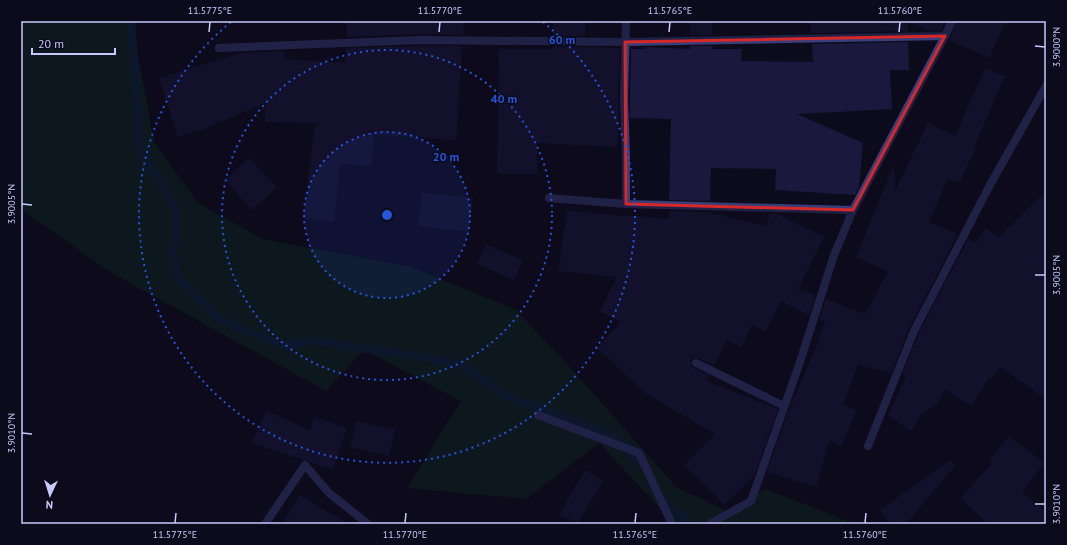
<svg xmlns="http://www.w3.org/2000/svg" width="1067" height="545" viewBox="0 0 1067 545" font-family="'PT Sans',sans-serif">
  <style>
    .green { fill: #0f2622 }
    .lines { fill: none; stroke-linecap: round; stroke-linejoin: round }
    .stream { stroke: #0c273f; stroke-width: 8 }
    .building { fill: #1a183d }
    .minor { stroke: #373e7a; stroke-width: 8 }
    .marked { fill: none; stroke: #d62828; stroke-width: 3; stroke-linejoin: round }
    .ticks { fill: none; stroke: #c7c9fe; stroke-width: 1.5 }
    .ring { fill: none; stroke: #2654da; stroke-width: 2; stroke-dasharray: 2 4 }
    .centre { fill: #2654da; stroke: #0c0b1c; stroke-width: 2 }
    .ring-label { font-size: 12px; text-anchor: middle; font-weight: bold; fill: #2654da; stroke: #0c0b1c; stroke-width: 3; stroke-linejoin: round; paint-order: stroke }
    .neatline { fill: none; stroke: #c7c9fe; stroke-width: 1.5 }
    .ticks-label { font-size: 10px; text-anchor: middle; fill: #c7c9fe }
  </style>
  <rect width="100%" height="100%" fill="#0c0b1c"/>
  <path class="green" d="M21,21H135L137,48L154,142L198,203L263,239L411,267L516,310L569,366L676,487L728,512L766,489L855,524H675L599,443L526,499L407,488L461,401L364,350L326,391L110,272L21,209Z"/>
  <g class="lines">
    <path class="stream" d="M131,21L137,97L139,150L161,182L176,211V238L173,252L177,278L222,321L282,345L316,341L422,357L465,366L509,398L563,416L617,438L644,466
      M662,497L666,504L692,524"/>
  </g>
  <path class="building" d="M347,21H464L463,35L420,34L347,37Z
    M554,21H586L585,36H553Z
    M690,21H712V35H690Z
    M811,21H946L941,31H929L908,21V31L811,33Z
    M957,21H1006L989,58L949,40Z
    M908,42L909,70H890L892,109L797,114L863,143L859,187L855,195L775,190L776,169L711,168L710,201L669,200L671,119L630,118V97L631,49H646V47L690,49V46H712V49H742L741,61L813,62L812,44Z
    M420,46H462L456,140L374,134L371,166L340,163L334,222L304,218L314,127L319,123L265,122V103L223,121H216L218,123L204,129L178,137L159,78L240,53L284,51V59L345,63L346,48Z
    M552,47L620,48L618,97L619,118L617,147L537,143V174H497L499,49H552Z
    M985,68L1005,76L975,145L977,146L959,183L948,178L929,222L958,234L909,328L891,373L858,365L843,405L856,410L842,446L829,441L816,487L767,472L788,412L819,340L818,339L825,322L819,320L826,299L865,314L888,272L856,257L894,164L895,191L928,123L955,136Z
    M249,158L277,187L252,210L225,180Z
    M1046,191V399L1000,367L991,379L989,378L971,406L945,390L936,405L921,414L911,431L888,416L906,376L902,375L919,333L968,239L976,242L986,228L999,237Z
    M422,193L473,198L469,232L418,226Z
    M567,211L622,216V215L669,219V211L710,212V213L765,226L771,213H775L824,237L798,289L815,295L809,315L781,301L765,332L752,325L741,347L727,340L714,365L698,358H693L691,361V366L693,368L709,375L706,381L778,409L754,476L725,505L684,465L715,434L645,393L597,348L621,322L600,311L617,277L559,271L563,233H564Z
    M486,245L523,260L514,280L477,264Z
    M266,411L310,430L314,417L347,428L333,470L310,462L307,460H303L252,443Z
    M356,421L395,430L389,456L350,447Z
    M1009,436L1044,463L1022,492L1046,512V524H988L960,498L992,464L989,461Z
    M950,460L955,466L906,524H890L880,510Z
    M585,470L603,481L578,523L559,515Z
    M300,495L348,524H282Z"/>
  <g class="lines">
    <path class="minor" d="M626,21L624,97L626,156V204
      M219,48L420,40L625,42L945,36
      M549,198L626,204L853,210
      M696,363L784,406
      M538,415L639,453L672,524
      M868,446L914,331L991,183L1046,86
      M265,524L305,465L329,493L368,524
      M710,524L751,501L799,365L834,255L853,210L945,36L952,21"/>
  </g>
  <path d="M0 0H1067V545H0ZM945,36L853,210L626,204L625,42Z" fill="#0c0b1c" fill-opacity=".55" fill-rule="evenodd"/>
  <path class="marked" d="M945,36L853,210L626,204L625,42Z"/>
  <path class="ticks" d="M209,32L210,22M439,32L440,22M669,32L670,22M899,32L900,22M1035,46L1045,47M22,204L32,205M1035,275H1045M22,433L32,434M1035,504H1045M175,523L176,513M405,523L406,513M635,523L636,513M865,523L866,513"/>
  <circle cx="387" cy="215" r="83" fill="#2654da" fill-opacity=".12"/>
  <g class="ring">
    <circle cx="387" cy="215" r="83"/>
    <circle cx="387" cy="215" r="165"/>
    <path d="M543 22A248 248 0 1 1 231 22"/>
  </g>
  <circle cx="387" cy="215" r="6" class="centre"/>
  <g class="ring-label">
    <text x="562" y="44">60 m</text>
    <text x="504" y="103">40 m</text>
    <text x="446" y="161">20 m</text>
  </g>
  <rect width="1067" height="545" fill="none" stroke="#0c0b1c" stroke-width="44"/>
  <g transform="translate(50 495) rotate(184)" stroke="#0c0b1c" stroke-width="3" paint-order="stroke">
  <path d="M0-3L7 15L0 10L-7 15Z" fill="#c7c9fe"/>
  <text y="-6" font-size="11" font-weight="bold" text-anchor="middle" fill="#c7c9fe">N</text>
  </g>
  <path d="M32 48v6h83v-6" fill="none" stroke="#c7c9fe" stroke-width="2"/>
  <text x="38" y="48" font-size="12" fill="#c7c9fe" stroke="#0c0b1c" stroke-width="3" paint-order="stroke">20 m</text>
  <rect x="22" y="22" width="1023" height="501" class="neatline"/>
  <g class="ticks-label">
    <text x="210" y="14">11.5775°E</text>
    <text x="440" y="14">11.5770°E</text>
    <text x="670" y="14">11.5765°E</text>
    <text x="900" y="14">11.5760°E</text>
    <text transform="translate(1056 47) rotate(-90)" y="4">3.9000°N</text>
    <text transform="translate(11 204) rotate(-90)" y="4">3.9005°N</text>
    <text transform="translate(1056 275) rotate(-90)" y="4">3.9005°N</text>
    <text transform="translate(11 433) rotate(-90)" y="4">3.9010°N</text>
    <text transform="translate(1056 504) rotate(-90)" y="4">3.9010°N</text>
    <text x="175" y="538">11.5775°E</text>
    <text x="405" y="538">11.5770°E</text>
    <text x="635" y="538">11.5765°E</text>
    <text x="865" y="538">11.5760°E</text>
  </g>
</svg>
